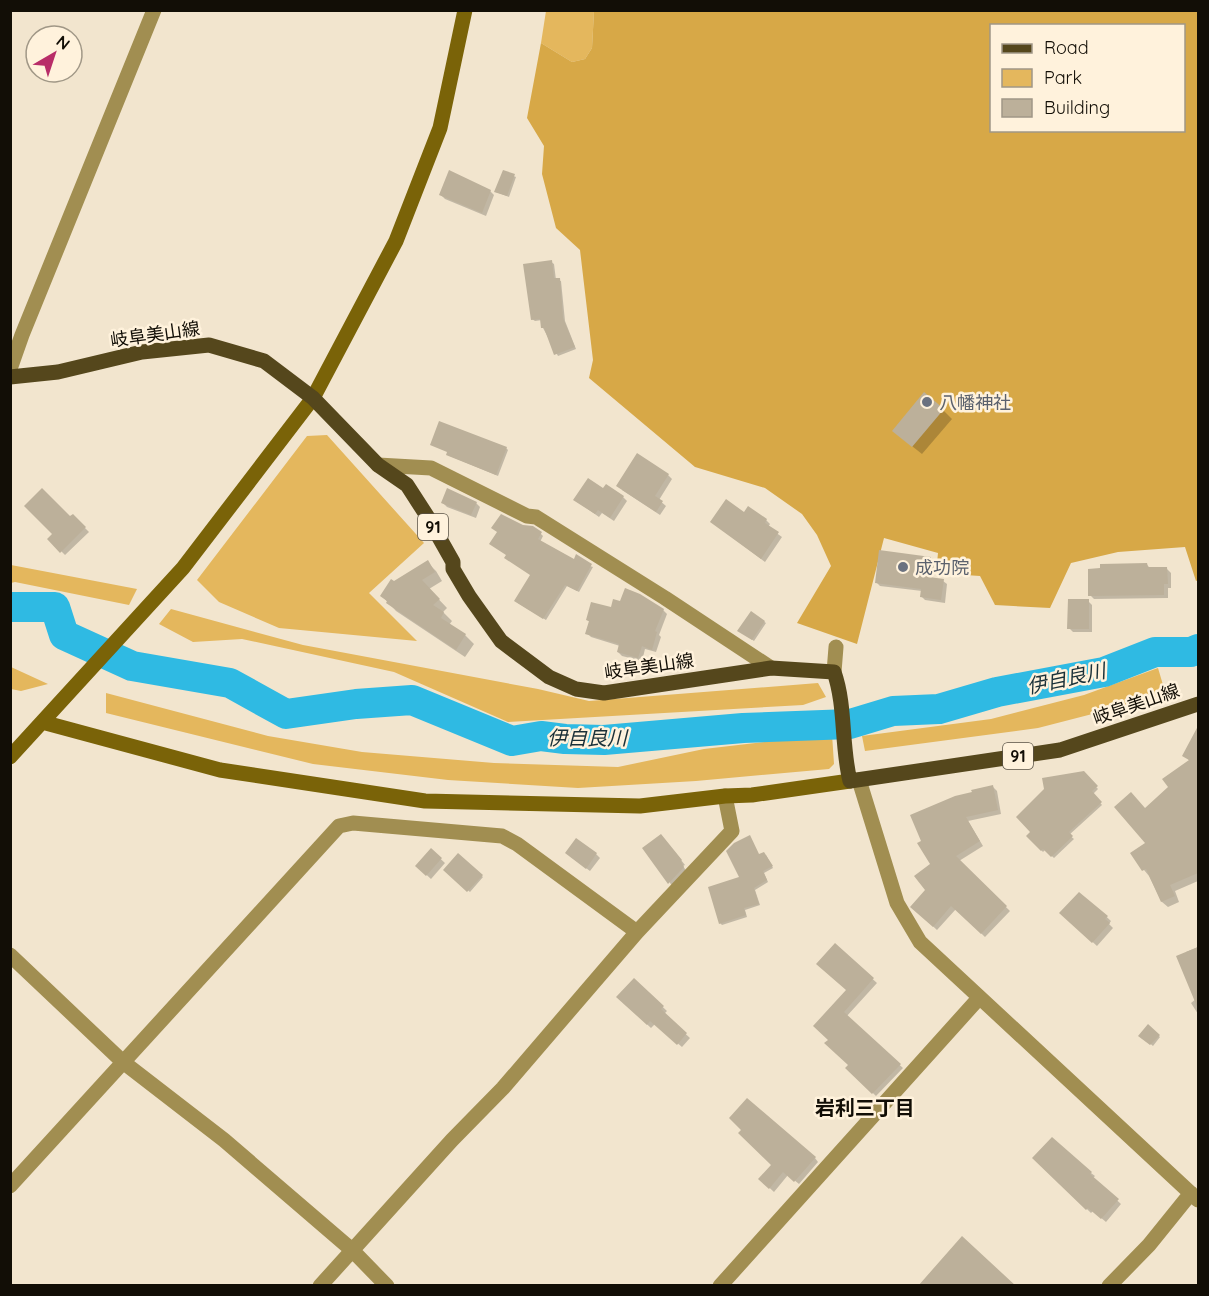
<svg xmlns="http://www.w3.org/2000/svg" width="1209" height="1296" viewBox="0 0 1209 1296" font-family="Quicksand,'Noto Sans JP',sans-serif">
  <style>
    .green { fill: #e4b75d }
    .forest { fill: #d7a847; fill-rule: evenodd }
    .shadow { fill: #0003 }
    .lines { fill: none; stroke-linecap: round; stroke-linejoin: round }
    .river { stroke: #2fbae3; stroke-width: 30 }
    .building { fill: #bcb09a }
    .street { stroke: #a18e51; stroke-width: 15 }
    .secondary { stroke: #7a6308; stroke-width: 15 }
    .primary { stroke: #55471c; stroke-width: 15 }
    .worship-dot { fill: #6b7280; stroke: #fff2dc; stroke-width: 2 }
    .labels { text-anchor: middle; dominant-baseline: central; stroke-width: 5; stroke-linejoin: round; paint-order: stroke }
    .shield { fill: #fff2dc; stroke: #595246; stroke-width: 1.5 }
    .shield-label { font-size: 16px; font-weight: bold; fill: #120e06 }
    .street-label { font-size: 18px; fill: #120e06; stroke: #fff2dc }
    .worship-label { font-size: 18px; fill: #5b616d; stroke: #fff2dc; text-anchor: start }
    .water-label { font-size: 20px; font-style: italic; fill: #1a3038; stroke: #fff2dc }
    .neighbourhood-label { font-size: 20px; font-weight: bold; fill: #120e06; stroke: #fff2dc }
  </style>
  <rect width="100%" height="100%" fill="#f2e5ce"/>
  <path class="green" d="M546,11H594L592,48L585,59L572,62L541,43Z
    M327,435L424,543L369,593L417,641L279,628L219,602L197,580L307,436Z
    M11,565L137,589L129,605L15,582L11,583Z
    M171,609L303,645L538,689L589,701L818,683L826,697L803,705L508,722L394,672L242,639L193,642L159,624Z
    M11,667L48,684L21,691L11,689Z
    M1158,668L1166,695L1038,728L865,751L862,736L991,719L1084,695Z
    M106,693L268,736L362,752L494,763L618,767L704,749L832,734L834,764L829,769L696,781L578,788L448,780L313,764L106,713Z"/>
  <path class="forest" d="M594,11H1198V580L1196,581L1185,547L1118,552L1071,563L1050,608L995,605L980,576L936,573L938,553L884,538L857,644L797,623L831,566L817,535L802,514L765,488L695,467L589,378L593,360L580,250L556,228L542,174L544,146L527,118L541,43L572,62L585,59L592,48ZM992,26H1184V130H992Z"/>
  <path class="shadow" d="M504,172L516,177L509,197L496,192Z
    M490,191L494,195L486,216L445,199L441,195Z
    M551,262L554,264L556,280L561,281L565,321L576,349L558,356L543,328L542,320L535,321L532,319Z
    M943,410L952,419L922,454L903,439Z
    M506,448L508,450L498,476L450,456Z
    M668,475L672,479L659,500L666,506L660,515L622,490Z
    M603,490L623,497L627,501L614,521L602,513L599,517L575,500Z
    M443,503H476L480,507L476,518L447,507Z
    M745,514L766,520L770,524L768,527L782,537L765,562L712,522Z
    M73,516L89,532L65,555L49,539Z
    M523,526L532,528L541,534L543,536L540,542L574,561L593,567L579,592L567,586L546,620L518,603L532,575Z
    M930,559L934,563L932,579L943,581L947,584L945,603L925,600L921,596L922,591L880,586L876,582Z
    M427,562L436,571L442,581L429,589L447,608L443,612L452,621L449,625L465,635L474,644L465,657L396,611L382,596L394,583Z
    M1147,565L1151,569H1167L1171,573V588H1168V598L1094,599L1090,595Z
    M1088,601L1092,605V632H1073L1069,628Z
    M621,603L663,610L667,614L659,635L661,637L656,652L645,649L642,661L622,656L618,652L620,646L591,637L587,633L590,622L587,620Z
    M751,613L766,623L754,641L741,632Z
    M1194,738L1198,740V881L1175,891L1179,902L1168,907L1162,902L1149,876L1144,870L1147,843L1145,810L1170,787L1190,761L1184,755Z
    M1083,773L1098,789L1093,794L1102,805L1069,835L1074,839L1054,858L1045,850L1043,852L1028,836Z
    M993,787L997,791L1001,814L968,821L983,846L959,861L1010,911L985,937L956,909L937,930L912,907L927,890L932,864L919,844Z
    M665,840L685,865L683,866L687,872L673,887L644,848Z
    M431,850L445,863L431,879L417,866Z
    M596,854L600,858L590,871L571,857Z
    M458,855L483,877L470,892L445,870Z
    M766,855L773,868L764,873L768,882L755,890L760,905L745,910L747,917L722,925L720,923L741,878L760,856Z
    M1096,907L1111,921L1109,924L1113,928L1097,946L1061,913Z
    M835,945L877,983L846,1017L903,1068L876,1096L847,1068L850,1065L829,1040L847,990Z
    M1198,947V1014L1191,1003L1196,999L1186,952Z
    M634,980L667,1011L664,1014L690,1038L682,1047L655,1024L651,1028L618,997Z
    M1148,1026L1160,1037L1153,1046L1140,1035Z
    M815,1158L818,1162L799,1184L788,1175L774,1192L760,1179L773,1165Z
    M1035,1158L1091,1173L1095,1176L1093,1178L1121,1204L1106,1222L1093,1211L1091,1213Z"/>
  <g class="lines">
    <path class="river" d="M10,607H55L64,635L132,666L230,683L286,714L356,704L412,700L512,741L541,736L565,739L604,740L743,728L850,724L893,711L939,709L997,692L1104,672L1155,652H1191L1198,649"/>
  </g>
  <path class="building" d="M449,170L491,190L482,213L439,195Z
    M503,170L515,174L507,196L494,192Z
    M552,260L554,278H560L563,318L575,347L554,355L544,328H541L540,319L531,320L523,264Z
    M924,392L944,409L912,447L892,431Z
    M439,421L507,447L496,475L446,455L447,452L430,445Z
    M637,453L669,474L655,496L663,501L656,512L616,486Z
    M588,478L603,488L606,484L624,496L610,518L598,510L595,514L573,500Z
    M42,488L70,516L73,514L86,527L60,553L47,539L52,534L24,506Z
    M447,488L477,502L471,515L441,503Z
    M726,499L744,512L748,506L767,519L765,523L779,532L761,559L710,522Z
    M501,514L523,525L533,526L542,532L538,539L574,559L576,554L592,564L577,591L565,585L543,619L514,601L530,575L504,558L506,555L489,544L497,532L491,528Z
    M879,550L931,557L929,577L944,579L941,600L920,597L921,589L875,583Z
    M428,560L435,572L422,580L440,599L433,605L444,612L441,618L466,634L456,650L386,603L387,601L380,596L391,579L394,581Z
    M1147,563L1148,567H1167L1168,584H1164V595L1088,596V569L1100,568V564Z
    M625,588L640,594L664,609L655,631L657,632L652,650L642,646L638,658L617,652L619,644L585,634L589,621L586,620L591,602L611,607L613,599L620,601Z
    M1068,599H1089V629H1067Z
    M751,611L765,621L752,640L737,631Z
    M1198,726V873L1170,885L1175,896L1161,902L1146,869L1142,871L1130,853L1145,843L1114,807L1131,792L1145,808L1168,787L1162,779L1189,760L1182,756Z
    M1084,771L1098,786L1092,791L1102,802L1069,832L1073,836L1051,857L1043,849L1041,851L1026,836L1030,832L1016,817L1044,789L1042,778Z
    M993,785L998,810L966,817L980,841L956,856L1007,906L981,934L951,906L933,927L910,907L925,890L914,876L930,864L917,843L921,841L910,815L955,796L972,792L971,790Z
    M661,834L682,860L681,861L684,867L668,884L642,848Z
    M750,835L759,854L764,852L773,866L763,871L767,880L754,888L759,904L744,908L746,915L719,924L708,887L739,877L726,851L734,843Z
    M576,838L597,853L586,869L565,853Z
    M431,848L442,858L426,876L415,866Z
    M458,853L483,875L467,892L443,870Z
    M1079,892L1108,916L1105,919L1110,923L1092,943L1059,913Z
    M835,943L874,978L844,1012L901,1064L872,1094L845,1068L848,1065L824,1043L828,1040L813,1026L846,990L816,964Z
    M1198,947V1009L1176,956Z
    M634,978L664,1006L661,1009L687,1033L677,1045L650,1021L647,1025L616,997Z
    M1148,1024L1160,1035L1150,1045L1138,1036Z
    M747,1098L816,1157L794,1182L783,1172L769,1189L758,1179L771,1165L738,1133L741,1130L729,1118Z
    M1052,1137L1092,1172L1090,1174L1119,1199L1101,1219L1088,1208L1086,1210L1032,1158Z
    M962,1236L1016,1286H918Z"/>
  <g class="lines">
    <path class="street" d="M10,369L22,335L154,10
      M378,465L431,468L527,516L536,517L665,598L771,668
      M834,672L836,647
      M859,780L897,903L920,942L1198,1200
      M10,955L123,1062L224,1140L352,1250L387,1286
      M10,1186L339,826L353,823L502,836L517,844L637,932
      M320,1286L452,1140L503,1088L637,932L732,831L725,796
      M720,1286L979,998
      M1109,1286L1149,1245L1191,1193"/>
    <path class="secondary" d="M42,722L220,770L425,801L640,806L725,796L752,795L850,781
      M10,757L183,568L313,398L396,241L440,128L465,10"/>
    <path class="primary" d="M10,377L58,372L142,352L209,345L264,361L313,398L378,465L407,485L427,516L453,562V569L469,596L501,641L549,677L576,689L604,693L771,668L834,672C846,706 841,745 850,781L1060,750L1198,704"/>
  </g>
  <g class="worship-dot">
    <circle cx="927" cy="402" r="6"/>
    <circle cx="903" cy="567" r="6"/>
  </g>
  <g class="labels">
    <g class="shield">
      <rect x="418" y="514" width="30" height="26" rx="4.5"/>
      <rect x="1003" y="743" width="30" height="26" rx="4.5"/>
    </g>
    <g class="shield-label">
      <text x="433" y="527">91</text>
      <text x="1018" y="756">91</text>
    </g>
    <g class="street-label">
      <text transform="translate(155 334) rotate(-8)">岐阜美山線</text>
      <text transform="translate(649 666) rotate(-8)">岐阜美山線</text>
      <text transform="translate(1136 704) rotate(-19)">岐阜美山線</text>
    </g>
    <g class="worship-label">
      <text x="939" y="402">八幡神社</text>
      <text x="915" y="567">成功院</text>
    </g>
    <g class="water-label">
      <text transform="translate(1066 678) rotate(-12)">伊自良川</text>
      <text x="587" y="737">伊自良川</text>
    </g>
    <g class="neighbourhood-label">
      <text x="865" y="1107">岩利三丁目</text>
    </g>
  </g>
  <rect width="1209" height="1296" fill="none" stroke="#120e06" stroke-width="24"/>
  <rect x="990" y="24" width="195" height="108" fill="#fff2dc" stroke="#a09786" stroke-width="1.5"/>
  <rect x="1002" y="44" width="30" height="9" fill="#55471c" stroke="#a09786" stroke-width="1.5"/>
  <text x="1044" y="54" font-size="18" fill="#120e06">Road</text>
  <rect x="1002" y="69" width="30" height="18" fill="#e4b75d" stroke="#a09786" stroke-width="1.5"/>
  <text x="1044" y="84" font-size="18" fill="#120e06">Park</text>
  <rect x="1002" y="99" width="30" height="18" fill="#bcb09a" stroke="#a09786" stroke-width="1.5"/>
  <text x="1044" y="114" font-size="18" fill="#120e06">Building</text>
  <g transform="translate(54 54) rotate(39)"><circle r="28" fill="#fff2dc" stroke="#a09786" stroke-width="1.5"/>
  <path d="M0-4.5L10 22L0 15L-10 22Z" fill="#b82d68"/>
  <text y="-9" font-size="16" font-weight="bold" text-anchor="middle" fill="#120e06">N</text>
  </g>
</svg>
